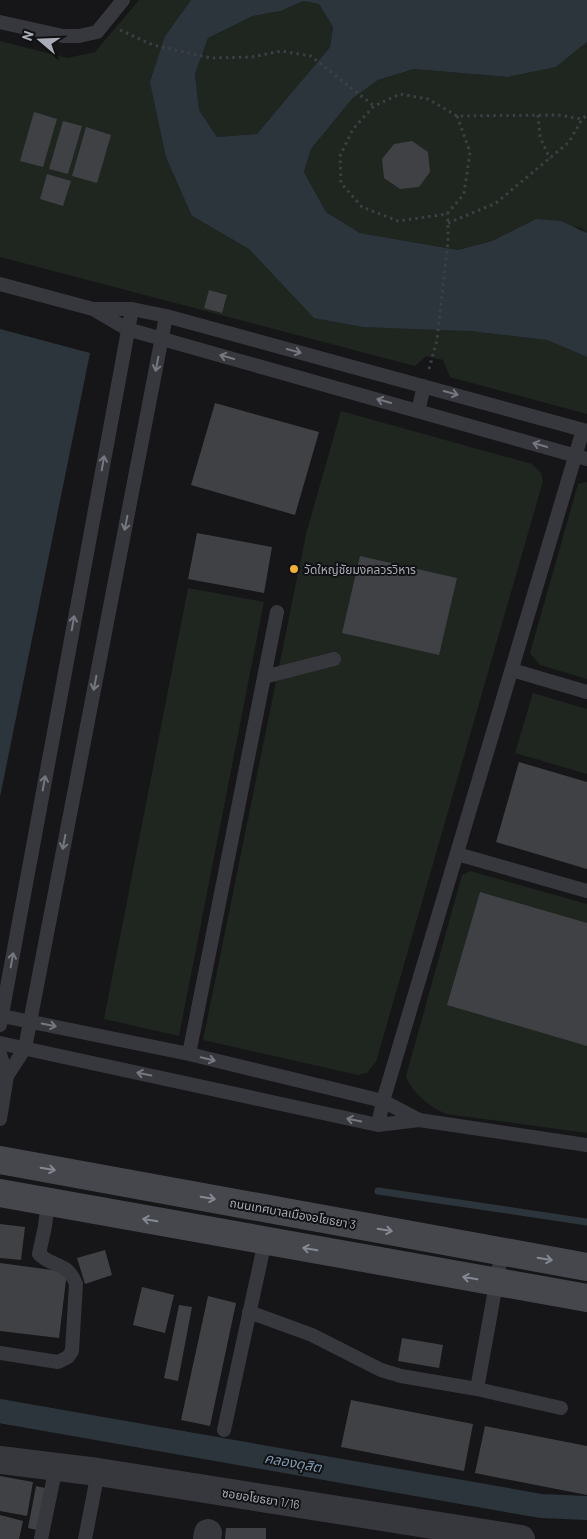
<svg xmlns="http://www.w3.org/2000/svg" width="587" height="1539" viewBox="0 0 587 1539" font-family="Barlow,'Noto Sans Thai',sans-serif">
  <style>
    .green { fill: #1e261f }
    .water { fill: #2c353c; fill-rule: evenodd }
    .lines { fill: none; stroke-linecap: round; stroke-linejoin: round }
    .stream { stroke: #2c353c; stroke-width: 7 }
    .canal { stroke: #2c353c; stroke-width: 24 }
    .building { fill: #404145 }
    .path { stroke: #3d3f44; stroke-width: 3; stroke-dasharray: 2.5 4; stroke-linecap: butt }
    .lane { stroke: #37383d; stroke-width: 14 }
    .street { stroke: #37383d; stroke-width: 28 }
    .secondary { stroke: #45474d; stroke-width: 28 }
    .oneway { stroke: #757881 }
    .oneway2 { stroke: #858993 }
    .poi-dot { fill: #f2b134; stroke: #111113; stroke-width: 2 }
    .labels { text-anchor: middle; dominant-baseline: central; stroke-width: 4; stroke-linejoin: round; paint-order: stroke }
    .poi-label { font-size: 12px; fill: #a8adb8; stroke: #111113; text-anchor: start }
    .street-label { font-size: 12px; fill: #a8adb8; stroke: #111113 }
    .water-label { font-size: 14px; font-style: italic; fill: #7f9bb3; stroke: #111113 }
  </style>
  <rect width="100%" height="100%" fill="#161618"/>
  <path class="green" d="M139,0H191L165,36L192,216L249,249L315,318L470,331L547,340L587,357V414L450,377L443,360L426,356L415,366L0,257V41L67,58L95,52Z
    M303,1L319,4L333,27L330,47L257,134L217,137L199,110L195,74L208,38L253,16L281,11Z
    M587,42V233L581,228L536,219L492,241L458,250L360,233L326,212L304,172L311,149L352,99L378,80L414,69L508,77L556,67Z
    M341,411L532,464L541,473L543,481L376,1062L367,1073L358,1075L203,1040L306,534Z
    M587,482V679L540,665L530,653L578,484Z
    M188,588L264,602L179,1036L104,1019Z
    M533,693L587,709V774L515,753Z
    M470,871L587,904V1133L446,1114C430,1107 412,1093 406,1076L462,875Z"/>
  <path class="water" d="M191,0H587V42L556,67L508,77L414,69L378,80L352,99L311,149L304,172L326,212L360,233L458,250L492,241L536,219L561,221L587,233V357L547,340L470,331L363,327L314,318L249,249L192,216L166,157L150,82L165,36ZM303,1L319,4L333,27L330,47L257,134L217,137L199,110L195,74L208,38L253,16L281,11Z
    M0,329L90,353L0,797Z"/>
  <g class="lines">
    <path class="stream" d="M378,1191L587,1222"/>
    <path class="canal" d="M0,1411L541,1506L587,1508"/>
  </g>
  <path class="building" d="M34,112L57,119L43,167L20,161Z
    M63,121L82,126L68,174L49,169Z
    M86,127L111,135L97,183L72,176Z
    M412,141L428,152L430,172L419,187L400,189L384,178L382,159L394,144Z
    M47,174L71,181L63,206L40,199Z
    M209,290L227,295L222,313L204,308Z
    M215,403L319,432L295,515L191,485Z
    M197,533L272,547L264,593L188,579Z
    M360,556L457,578L439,655L342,633Z
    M519,762L587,782V869L496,842Z
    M480,892L587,923V1046L447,1005Z
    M0,1224L25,1227L21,1260L0,1258Z
    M105,1250L112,1275L85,1284L77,1258Z
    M0,1263L67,1272L59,1338L0,1331Z
    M142,1287L174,1295L165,1333L133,1325Z
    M208,1296L236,1303L210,1426L181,1420Z
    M179,1305L192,1307L178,1381L164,1378Z
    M402,1338L443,1345L439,1368L398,1361Z
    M351,1400L473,1424L464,1471L341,1447Z
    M485,1426L587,1446V1495L475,1473Z
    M0,1476L33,1482L27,1516L0,1511Z
    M36,1486L49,1489L41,1531L28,1528Z
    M0,1515L23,1521L19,1539H0Z
    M226,1528H266V1539H225Z"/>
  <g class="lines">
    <path class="path" d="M120,30L153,45L211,58L252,57L281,51L311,56L374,106
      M538,115L540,137L550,159
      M457,116L470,152L464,194L447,214L398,221L362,207L341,183L340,156L353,129L374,106L400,94L428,99L457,116L558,115L582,119
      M448,223L496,203L569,142L582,119L587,115
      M429,369L437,340L448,242V223L447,214"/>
    <path class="lane" d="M0,22L63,36H79L97,32L123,0
      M0,284L93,309L127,329L587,459
      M94,309H132L166,316L587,431
      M418,411L424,386
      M512,670L587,692
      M264,677L334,659
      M457,854L587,891
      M2,1016L189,1054L383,1101L419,1120
      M0,1025L132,309
      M0,1043L378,1125L419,1120L587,1145
      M0,1054L7,1076
      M189,1054L277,612
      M0,1119L7,1076L25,1048L166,316
      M378,1125L383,1101L583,430
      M249,1312L312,1335L381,1370L401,1376L477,1389L561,1408
      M0,1353L58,1362L68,1357L72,1351L76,1284C67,1261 53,1268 39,1254L45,1226L48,1201
      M477,1389L502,1251
      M224,1430L265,1241
      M41,1539L56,1467
      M85,1539L98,1472"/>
    <path class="street" d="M0,1460L98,1472L521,1539
      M207,1539L208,1533"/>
    <path class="secondary" d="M0,1160L587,1267
      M0,1193L587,1298"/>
  </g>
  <defs><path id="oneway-shaft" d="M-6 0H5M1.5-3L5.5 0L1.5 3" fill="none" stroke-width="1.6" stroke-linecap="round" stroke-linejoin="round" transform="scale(1.25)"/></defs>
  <g class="oneway">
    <use href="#oneway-shaft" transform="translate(294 351) rotate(15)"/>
    <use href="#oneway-shaft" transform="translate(227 357) rotate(-164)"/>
    <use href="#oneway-shaft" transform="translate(157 364) rotate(101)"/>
    <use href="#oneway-shaft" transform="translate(451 393) rotate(15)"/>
    <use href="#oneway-shaft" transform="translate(384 401) rotate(-164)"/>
    <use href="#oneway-shaft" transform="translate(540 445) rotate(-164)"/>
    <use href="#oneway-shaft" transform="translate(103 463) rotate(-80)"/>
    <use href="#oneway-shaft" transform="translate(126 523) rotate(101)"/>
    <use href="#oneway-shaft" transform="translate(73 623) rotate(-80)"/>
    <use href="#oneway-shaft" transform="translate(95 683) rotate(101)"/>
    <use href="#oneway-shaft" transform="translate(44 783) rotate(-80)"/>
    <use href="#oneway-shaft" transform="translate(64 842) rotate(101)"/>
    <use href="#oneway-shaft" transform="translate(12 960) rotate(-80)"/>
    <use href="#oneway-shaft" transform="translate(49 1025) rotate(12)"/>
    <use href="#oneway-shaft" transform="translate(208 1059) rotate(14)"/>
    <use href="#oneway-shaft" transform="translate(144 1074) rotate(-168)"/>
    <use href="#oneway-shaft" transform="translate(354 1120) rotate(-168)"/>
  </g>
  <g class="oneway2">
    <use href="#oneway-shaft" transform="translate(48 1169) rotate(10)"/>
    <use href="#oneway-shaft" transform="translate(208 1198) rotate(10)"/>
    <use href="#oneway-shaft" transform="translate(150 1220) rotate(-170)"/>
    <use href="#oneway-shaft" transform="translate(385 1230) rotate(10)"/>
    <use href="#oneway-shaft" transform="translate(310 1249) rotate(-170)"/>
    <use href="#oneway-shaft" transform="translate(545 1259) rotate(10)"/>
    <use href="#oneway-shaft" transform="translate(470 1278) rotate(-170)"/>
  </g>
  <circle class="poi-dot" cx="294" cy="569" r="5"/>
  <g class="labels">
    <g class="poi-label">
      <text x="304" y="569">วัดใหญ่ชัยมงคลวรวิหาร</text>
    </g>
    <g class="street-label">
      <text transform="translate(293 1213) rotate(10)">ถนนเทศบาลเมืองอโยธยา 3</text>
      <text transform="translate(261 1498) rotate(9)">ซอยอโยธยา 1/16</text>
    </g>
    <g class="water-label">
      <text transform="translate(293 1462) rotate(10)">คลองดุสิต</text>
    </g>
  </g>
  <g transform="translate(40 40) rotate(289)" stroke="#111113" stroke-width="4" paint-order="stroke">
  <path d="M0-4L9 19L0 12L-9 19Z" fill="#a8adb8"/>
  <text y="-8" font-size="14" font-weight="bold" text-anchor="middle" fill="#a8adb8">N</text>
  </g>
</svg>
